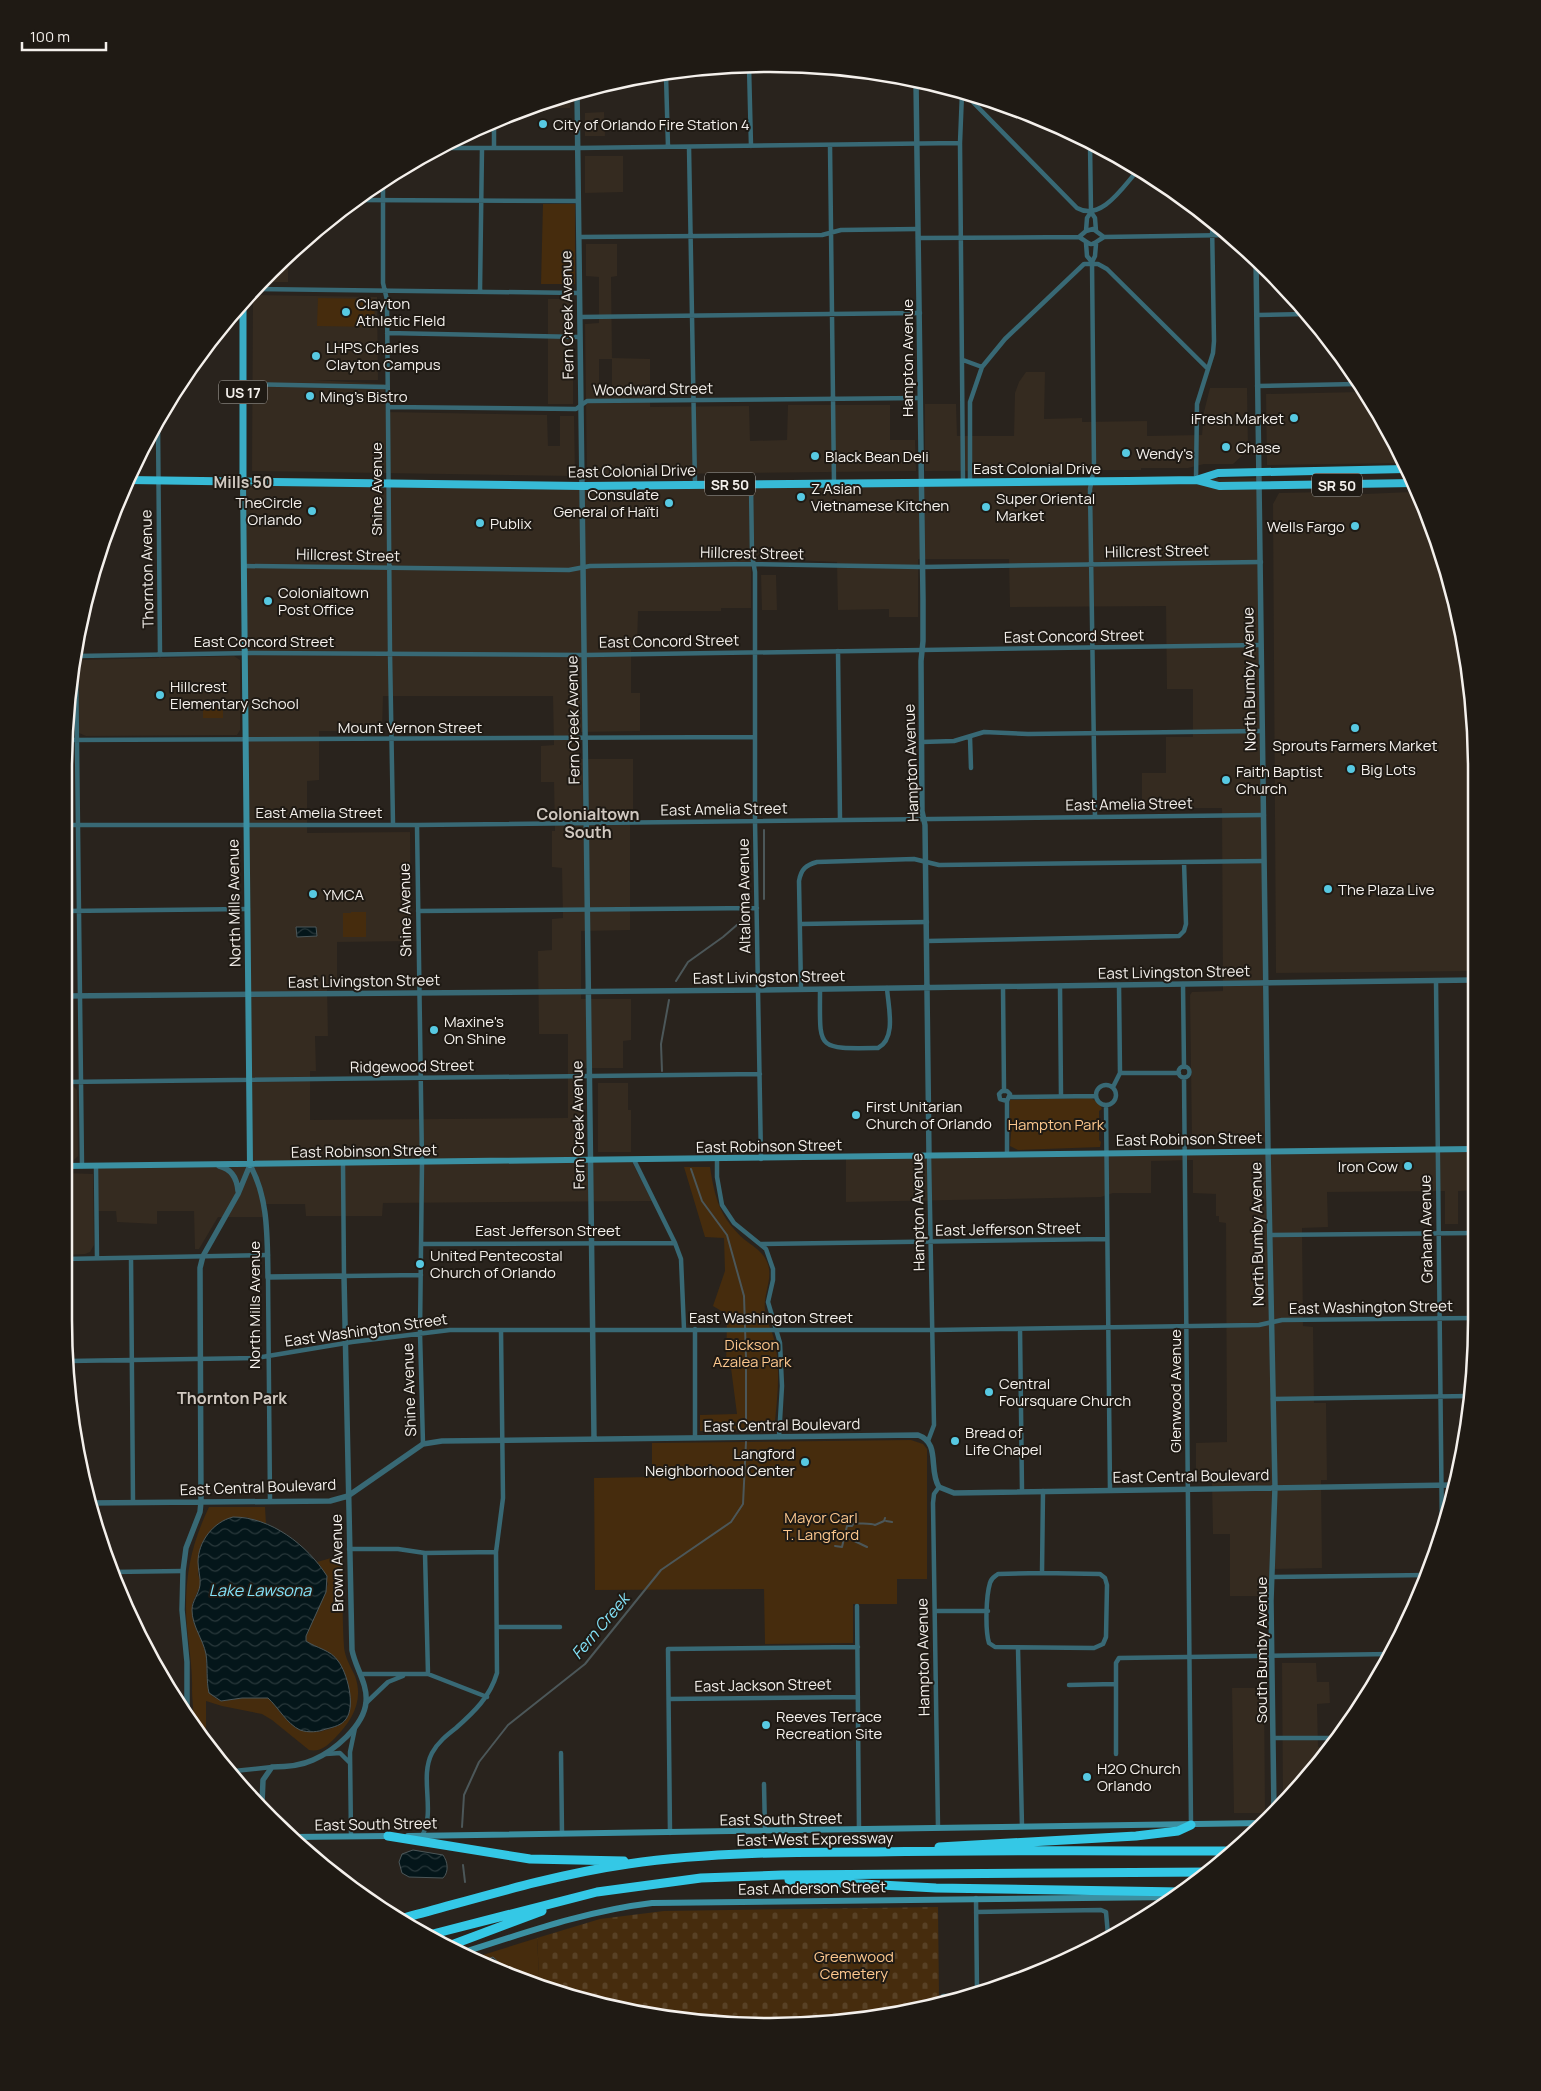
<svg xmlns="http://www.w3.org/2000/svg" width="1541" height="2091" viewBox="0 0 1541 2091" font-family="Manrope,sans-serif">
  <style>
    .built { fill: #352b20; fill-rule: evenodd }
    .cemetery { fill: url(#cemetery-stones) }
    .green { fill: #462c0d }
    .water { fill: url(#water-waves); stroke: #4c5759 }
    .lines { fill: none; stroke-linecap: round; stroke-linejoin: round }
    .stream { stroke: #4c5759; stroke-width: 2 }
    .minor { stroke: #386975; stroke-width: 4.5 }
    .tertiary { stroke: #386975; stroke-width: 5.5 }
    .secondary { stroke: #3b90a2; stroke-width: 6 }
    .primary { stroke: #3aadc6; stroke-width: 7 }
    .trunk { stroke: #37bad6; stroke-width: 8 }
    .motorway { stroke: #34c8e6; stroke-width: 9 }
    .poi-dot { fill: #57c9e2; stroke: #1f1a14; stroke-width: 2 }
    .labels { text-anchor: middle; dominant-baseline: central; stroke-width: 4; stroke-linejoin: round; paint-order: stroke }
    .shield { fill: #1f1a14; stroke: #b4b0ab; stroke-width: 1 }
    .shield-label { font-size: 14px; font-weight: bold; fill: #f4f0ec }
    .poi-label { font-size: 15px; fill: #f4f0ec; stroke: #1f1a14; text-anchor: start }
    .street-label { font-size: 15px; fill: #f4f0ec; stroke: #1f1a14 }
    .park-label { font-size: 15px; fill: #fcc78e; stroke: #1f1a14 }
    .neighbourhood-label { font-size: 16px; font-weight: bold; fill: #d0c8c0; stroke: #1f1a14 }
    .water-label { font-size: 16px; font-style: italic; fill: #83e2f8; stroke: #1f1a14 }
    .rim { fill: none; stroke: #f4f0ec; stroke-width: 2.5 }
  </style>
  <defs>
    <pattern id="cemetery-stones" width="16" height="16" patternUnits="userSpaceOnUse" patternTransform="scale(1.25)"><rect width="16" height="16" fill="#462c0d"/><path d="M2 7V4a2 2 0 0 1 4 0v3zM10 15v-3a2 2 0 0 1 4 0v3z" fill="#584125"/></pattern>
    <pattern id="water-waves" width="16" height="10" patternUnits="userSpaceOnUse" patternTransform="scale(1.25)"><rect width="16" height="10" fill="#04161a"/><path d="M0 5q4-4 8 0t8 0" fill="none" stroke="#29383b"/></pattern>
  </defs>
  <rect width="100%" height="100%" fill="#29231d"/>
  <path class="built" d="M570,94V108H536V107Z
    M604,112L605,136H585V113Z
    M585,156H623V192L585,193Z
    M586,244H617V276L611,277L612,358L650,359V407L749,406L750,441L787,440L788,405H890V440H915L916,471L587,475L585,324L599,323V277L586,276ZM599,359H612V394H599Z
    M288,259V282H263Z
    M254,295L377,297L378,380H314L384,384L386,412L547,415L548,446H560V416H574L575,476L252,471L253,296Z
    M548,299H573V404H548Z
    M1026,372H1045L1044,419L1082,418V422L1147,421V436L1202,435L1204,412L1210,388H1247L1248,450L1233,464H1204L1188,468H1141V470L925,471V404H956L957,436H1014L1015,393L1019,382Z
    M1361,392L1402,463L1267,465L1266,394Z
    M1259,478L1267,1142L1195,1143L1192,1140L1190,995L1192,992L1223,991L1222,808H1142V773H1166V737H1193V689H1167L1166,606L1010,607L1009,559H918V617H889V609L838,610L837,562L751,558V608H721V611H638L637,648H631V693H640V731L578,732L579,759H633V815H630V930L581,931V999H631V1040L623,1041V1068H582L583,1160H631L652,1201L383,1203L382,1216H306L305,1204H266V1217H218L199,1249H195L194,1211H157V1224L117,1222L116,1211H97V1166L252,1164L243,482L583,486ZM383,696H553L554,745L541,746V782H554L555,831H552V867L562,868L563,918L552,919V950L538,951L539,1034H568V1118L310,1120V1071H316L315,1036H328L327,986H337V942L411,941L410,832L307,833V781L319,780V731H382Z
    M1328,492L1343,495L1411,492L1421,496L1423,500L1471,678L1473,971L1276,973L1273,504L1279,493Z
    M761,575H776L777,610H762Z
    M234,656L240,660V730L237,735L86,736L79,733V664L81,660Z
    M598,1083H628V1110H631V1152H598Z
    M64,1085H72L77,1090L78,1156L73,1161H64Z
    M1474,1149L1475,1190L1458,1191V1224H1445V1191L1327,1192L1328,1227L1302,1228L1303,1326L1313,1327L1314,1403H1326L1327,1480H1321L1322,1568L1273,1569V1596H1230V1534H1213L1212,1481L1196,1480V1443L1227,1442L1226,1223L1219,1222V1216H1216V1194L1193,1193V1160L1151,1161V1193H1113L1101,1197L846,1202V1157Z
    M64,1173L93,1174L94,1245L90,1252L85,1254L64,1255Z
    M1282,1663H1316L1317,1682H1329L1330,1703L1317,1704L1318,1747H1328V1750L1302,1786L1283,1804Z
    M1232,1688H1264L1265,1813H1234Z"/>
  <path class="cemetery" d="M938,1907L939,2001L862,2021H678L587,2003L544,1987L539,1976L537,1938L600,1919L664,1911Z"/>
  <path class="green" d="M543,204H575V284H541Z
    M318,298L375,299L374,327L317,326Z
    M203,706H223V718H203Z
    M351,912H366V937H343V913H351Z
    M1091,1098L1099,1103L1102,1109L1099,1111V1140L1101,1142L1100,1147L1018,1150L1010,1146L1012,1122L1010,1119V1100Z
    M64,1099C74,1111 74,1126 64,1138L67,1119Z
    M684,1167H710C715,1199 720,1218 745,1240C753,1246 763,1252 767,1262C774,1278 763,1293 765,1310C766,1322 773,1331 775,1343C781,1372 777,1402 774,1430L700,1431V1415L737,1414L731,1368L726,1367L727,1320H723V1312L713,1306L725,1271L724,1238L705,1237Z
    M911,1440L923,1444L927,1449V1579H897V1604H853V1643L765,1644L764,1589L595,1590L594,1478L652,1477V1443Z
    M209,1507H265L266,1524L246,1517L209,1535L201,1544L198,1574L201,1584L192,1604L193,1621L202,1640L206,1655L207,1682L212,1696L221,1701L242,1698H268L276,1705L319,1732C328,1729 341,1727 347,1718C356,1706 347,1669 336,1659C328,1651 316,1648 306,1641V1636L328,1584L322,1568L317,1562L342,1555C343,1586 342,1617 344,1647C345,1658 351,1667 355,1676C364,1701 352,1721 335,1738C327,1746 321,1752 309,1750L272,1720L262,1714L222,1706L206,1701V1728H199V1732L192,1724C195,1716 192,1701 192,1691C193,1661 186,1635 186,1607C186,1569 193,1541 209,1507Z
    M537,1938L539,1975L544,1987L470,1959Z"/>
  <path class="water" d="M296,927H316L317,936L297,937Z
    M233,1517C271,1517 307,1545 327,1576L326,1592L306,1636V1641C316,1648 331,1650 338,1661C347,1672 356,1706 346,1719C342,1725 334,1727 326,1729C318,1732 309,1733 300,1730C287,1724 278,1707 268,1698H242L221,1701L209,1693C206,1680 208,1667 206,1654C203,1639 192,1626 192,1610C192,1601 199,1594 200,1585C201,1578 198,1570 198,1562C198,1542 213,1522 233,1517Z
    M413,1850L443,1855C448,1862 449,1872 443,1878L409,1877L402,1873L399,1862L402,1854Z
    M493,1957L506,1969H512L517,1977L487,1965L490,1958Z"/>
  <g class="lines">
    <path class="stream" d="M764,830V899
      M676,981L688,962L723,937L745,918
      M662,1071L661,1044L669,1000
      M691,1169L702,1201L727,1235L744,1296L746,1358V1430
      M886,1521L892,1522
      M846,1537L867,1547
      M835,1546L842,1547L847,1526H852L854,1523C860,1524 871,1523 875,1525L884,1521L885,1518
      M462,1827L464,1795L479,1762L508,1725L585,1664L661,1570L731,1522L743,1504L746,1442
      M463,1865L465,1882"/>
    <path class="minor" d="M749,66L751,146
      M666,75L668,147
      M962,93L960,143L963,482
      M964,93L1077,208C1102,222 1124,185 1139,169
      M494,123V148
      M1090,143L1091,212L1095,218L1096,231
      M830,145L834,483
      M689,147L695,484
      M440,148H578L960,143
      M383,183V283L387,300L390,653L393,824
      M356,200L578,201
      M1086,231L1087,218L1091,212
      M579,237L822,235L841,230L918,229
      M1079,237C1094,246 1088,247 1104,237
      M918,238L1079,237L1086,231L1093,229L1104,237L1231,235
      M1086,243L1087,256L1092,262
      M256,289L579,293
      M480,291L482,148
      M231,315H243
      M1257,315L1307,314
      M580,317L920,313
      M387,333L580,337
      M963,360L982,367
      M243,384L387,387
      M1257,386L1357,384
      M388,407L576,409L587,401L920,398
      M158,424L160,655
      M1196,480L1197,404L1213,353L1214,341L1212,222
      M970,482V402L982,367L1005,339L1084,264H1098L1107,269L1207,368
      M751,484L752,555L755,572V821L761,1159
      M244,566L569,570L590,566L754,564L922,567L1261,562
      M838,651L840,820
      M77,656L252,653L585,655L1261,645
      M76,660L82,1166
      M970,737L971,768
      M65,740C295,740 525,740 755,737
      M922,742L954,741L984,732L1028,734L1262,731
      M1095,817L1090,489L1094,467L1092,262L1095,256L1096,244
      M65,825H417L1264,815
      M417,825L422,1163L420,1333L423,1444
      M65,911L248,909
      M418,911L757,908
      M800,924L927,922
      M927,941L1179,936L1184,931L1186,924L1184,862
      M1436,981L1442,1536
      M1183,984L1184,1067
      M1060,986L1061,1096
      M1003,987L1004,1090
      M801,989L799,881C801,869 806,865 817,862L914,859L939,865L1264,861
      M820,989C820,1050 815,1049 878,1048C897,1038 888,1006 887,988
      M1178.5 1072a5.5 5.5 0 1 1 11 0a5.5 5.5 0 1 1-11 0Z
      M1120,1073H1179
      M1184,1078L1191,1825
      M64,1082L760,1074
      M1096 1095a10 10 0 1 1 20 0a10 10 0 1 1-20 0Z
      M1113,1087L1120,1073L1119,985
      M1010,1097L1096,1096
      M1007,1101L1000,1099L999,1094L1002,1091H1007L1010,1094L1007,1101V1154
      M1106,1106L1110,1490
      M717,1159V1177L722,1205L734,1223L766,1249L773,1269V1280L768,1302L780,1343L782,1386L779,1437
      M634,1160L675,1243L681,1259L684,1329
      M343,1164L344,1276L421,1275
      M96,1166L97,1258
      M1271,1235L1475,1233
      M421,1244L675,1243
      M760,1244L1107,1239
      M131,1258L133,1502
      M64,1259L268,1255
      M268,1277L270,1501
      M1020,1329L1022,1491
      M69,1361L256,1358L352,1342L450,1330H932L1259,1325L1282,1320L1475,1318
      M1273,1399L1470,1396
      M695,1438V1329
      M928,1441L934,1425L929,1155
      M349,1549H398L425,1553L496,1552
      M425,1553L428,1674
      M111,1572L183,1571
      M1042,1573L1100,1574L1105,1578L1107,1585L1106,1637L1103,1644L1094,1648L995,1647L989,1643C985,1630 986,1596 990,1583C991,1578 994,1577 998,1574Z
      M1042,1573L1043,1491
      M1273,1577L1427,1575
      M857,1606L859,1830
      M935,1611H988
      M497,1627H560
      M1018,1648L1022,1827
      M360,1674H428L487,1697
      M1069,1685L1115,1684
      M669,1699L858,1697
      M366,1703L388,1682L403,1676
      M179,1706H185
      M1274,1738H1336
      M561,1753L562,1834
      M326,1754L340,1753L350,1763
      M1116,1754V1663L1119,1658L1392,1654
      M234,1771L272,1767
      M764,1784L765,1831
      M938,1828L933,1503L934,1494L939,1487
      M670,1833L668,1649L858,1647
      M351,1836L350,1752L355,1728
      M422,1836C436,1811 419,1778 432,1753C438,1742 447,1735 456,1728C474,1712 490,1697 497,1673L496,1552L503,1498L501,1331
      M976,1898L977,1991
      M976,1912L1101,1910L1106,1912L1108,1935
      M943,1996H956"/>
    <path class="tertiary" d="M916,82L923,599V641L921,661L922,811L925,825L929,1155
      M577,92L594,1438
      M1256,260L1268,1150L1275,1487L1271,1601L1274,1812
      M65,996L758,990L1473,980
      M250,1165C269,1199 267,1239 268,1277L344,1276L352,1650C355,1667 368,1684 366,1702C364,1726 334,1751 313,1760C300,1766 286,1767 272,1767L263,1780L262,1804
      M219,1166C232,1169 237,1178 238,1191
      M88,1503L330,1501L348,1496L423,1444L442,1441L918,1435C941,1443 928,1470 939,1487L954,1493L1452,1485
      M187,1717V1662L182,1610L183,1571L186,1548L200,1512L201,1502L200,1268L203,1256L238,1194L250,1165"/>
    <path class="secondary" d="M243,482L250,1165
      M64,1166L1474,1149
      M408,1836L1263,1823
      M292,1837L390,1836
      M458,1954C522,1934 585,1911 652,1903L1174,1897"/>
    <path class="primary" d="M243,301V482"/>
    <path class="trunk" d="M128,480L583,486L1128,481L1196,480L1218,473L1405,469
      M1196,480L1219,486L1414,483"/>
    <path class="motorway" d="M388,1836L530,1859L624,1861
      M939,1847L1136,1836L1178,1831L1191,1825
      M789,1880L936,1888L1181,1892
      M404,1918C478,1898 552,1875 628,1864C710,1852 793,1852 876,1852C995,1850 1114,1851 1233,1851
      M429,1935L597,1892L701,1878L782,1875L1210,1872
      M446,1947L542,1911"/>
  </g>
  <g class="poi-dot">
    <circle cx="543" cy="124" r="5"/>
    <circle cx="346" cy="312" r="5"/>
    <circle cx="316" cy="356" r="5"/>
    <circle cx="310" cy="396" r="5"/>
    <circle cx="1294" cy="418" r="5"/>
    <circle cx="1226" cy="447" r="5"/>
    <circle cx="1126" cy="453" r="5"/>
    <circle cx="815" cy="456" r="5"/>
    <circle cx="801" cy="497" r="5"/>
    <circle cx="669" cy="503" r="5"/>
    <circle cx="986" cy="507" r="5"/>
    <circle cx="312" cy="511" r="5"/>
    <circle cx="480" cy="523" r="5"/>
    <circle cx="1355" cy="526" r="5"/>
    <circle cx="268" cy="601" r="5"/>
    <circle cx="160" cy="695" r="5"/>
    <circle cx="1355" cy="728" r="5"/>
    <circle cx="1351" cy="769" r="5"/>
    <circle cx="1226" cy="780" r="5"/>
    <circle cx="1328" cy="889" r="5"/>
    <circle cx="313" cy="894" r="5"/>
    <circle cx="434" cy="1030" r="5"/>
    <circle cx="856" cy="1115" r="5"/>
    <circle cx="1408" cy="1166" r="5"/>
    <circle cx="420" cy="1264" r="5"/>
    <circle cx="989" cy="1392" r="5"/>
    <circle cx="955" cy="1441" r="5"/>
    <circle cx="805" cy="1462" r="5"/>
    <circle cx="766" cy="1725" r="5"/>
    <circle cx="1087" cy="1777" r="5"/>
  </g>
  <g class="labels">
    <g class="shield">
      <rect x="219" y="380.5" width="48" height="23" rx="4"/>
      <rect x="705" y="472.5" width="50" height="23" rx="4"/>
      <rect x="1312" y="473.5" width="50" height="23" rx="4"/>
    </g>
    <g class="shield-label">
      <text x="243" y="392">US 17</text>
      <text x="730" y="484">SR 50</text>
      <text x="1337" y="485">SR 50</text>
    </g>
    <g class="poi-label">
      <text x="553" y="124">City of Orlando Fire Station 4</text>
      <text x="356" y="303">Clayton<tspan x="356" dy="17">Athletic FIeld</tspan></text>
      <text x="326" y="347">LHPS Charles<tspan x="326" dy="17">Clayton Campus</tspan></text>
      <text x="320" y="396">Ming's Bistro</text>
      <text x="1284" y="418" text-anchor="end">iFresh Market</text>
      <text x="1236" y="447">Chase</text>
      <text x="1136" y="453">Wendy's</text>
      <text x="825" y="456">Black Bean Deli</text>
      <text x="811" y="488">Z Asian<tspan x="811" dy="17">Vietnamese Kitchen</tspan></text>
      <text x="659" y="494" text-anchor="end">Consulate<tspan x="659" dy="17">General of Haïti</tspan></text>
      <text x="996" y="498">Super Oriental<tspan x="996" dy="17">Market</tspan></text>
      <text x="302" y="502" text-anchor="end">TheCircle<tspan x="302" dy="17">Orlando</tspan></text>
      <text x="490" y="523">Publix</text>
      <text x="1345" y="526" text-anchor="end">Wells Fargo</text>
      <text x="278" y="592">Colonialtown<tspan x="278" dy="17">Post Office</tspan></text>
      <text x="170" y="686">Hillcrest<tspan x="170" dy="17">Elementary School</tspan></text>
      <text x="1355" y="745" text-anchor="middle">Sprouts Farmers Market</text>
      <text x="1361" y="769">Big Lots</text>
      <text x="1236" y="771">Faith Baptist<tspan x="1236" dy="17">Church</tspan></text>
      <text x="1338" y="889">The Plaza Live</text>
      <text x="323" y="894">YMCA</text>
      <text x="444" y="1021">Maxine's<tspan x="444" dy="17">On Shine</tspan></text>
      <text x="866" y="1106">First Unitarian<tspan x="866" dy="17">Church of Orlando</tspan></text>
      <text x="1398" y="1166" text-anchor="end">Iron Cow</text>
      <text x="430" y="1255">United Pentecostal<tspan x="430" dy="17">Church of Orlando</tspan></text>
      <text x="999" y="1383">Central<tspan x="999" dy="17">Foursquare Church</tspan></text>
      <text x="965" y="1432">Bread of<tspan x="965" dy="17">Life Chapel</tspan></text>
      <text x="795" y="1453" text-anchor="end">Langford<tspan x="795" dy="17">Neighborhood Center</tspan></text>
      <text x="776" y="1716">Reeves Terrace<tspan x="776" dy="17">Recreation Site</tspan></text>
      <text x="1097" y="1768">H2O Church<tspan x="1097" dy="17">Orlando</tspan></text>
    </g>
    <g class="street-label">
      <text transform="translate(567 315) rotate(-91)">Fern Creek Avenue</text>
      <text transform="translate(907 358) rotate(-90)">Hampton Avenue</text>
      <text transform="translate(653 389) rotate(-1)">Woodward Street</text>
      <text x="1037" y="468">East Colonial Drive</text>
      <text transform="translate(632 471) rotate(-1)">East Colonial Drive</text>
      <text transform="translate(376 489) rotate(-90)">Shine Avenue</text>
      <text transform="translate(1157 551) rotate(-1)">Hillcrest Street</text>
      <text transform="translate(752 553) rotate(1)">Hillcrest Street</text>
      <text transform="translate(348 555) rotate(1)">Hillcrest Street</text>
      <text transform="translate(147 569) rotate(-91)">Thornton Avenue</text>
      <text transform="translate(1074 636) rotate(-1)">East Concord Street</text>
      <text x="264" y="641">East Concord Street</text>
      <text transform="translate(669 641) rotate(-1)">East Concord Street</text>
      <text transform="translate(1249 679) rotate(-91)">North Bumby Avenue</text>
      <text transform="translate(573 720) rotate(-91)">Fern Creek Avenue</text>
      <text x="410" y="727">Mount Vernon Street</text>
      <text transform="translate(911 763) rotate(-92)">Hampton Avenue</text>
      <text transform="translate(1129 804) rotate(-1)">East Amelia Street</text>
      <text transform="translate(724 809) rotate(-1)">East Amelia Street</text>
      <text x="319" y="812">East Amelia Street</text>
      <text transform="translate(744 896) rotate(-91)">Altaloma Avenue</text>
      <text transform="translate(234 903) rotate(-91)">North Mills Avenue</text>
      <text transform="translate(405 910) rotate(-91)">Shine Avenue</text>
      <text transform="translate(1174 972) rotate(-1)">East Livingston Street</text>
      <text transform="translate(769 977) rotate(-1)">East Livingston Street</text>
      <text transform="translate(364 981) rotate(-1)">East Livingston Street</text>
      <text transform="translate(412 1066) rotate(-1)">Ridgewood Street</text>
      <text transform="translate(578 1125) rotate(-91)">Fern Creek Avenue</text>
      <text transform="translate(1189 1139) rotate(-1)">East Robinson Street</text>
      <text transform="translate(769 1146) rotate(-1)">East Robinson Street</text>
      <text transform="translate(364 1151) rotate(-1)">East Robinson Street</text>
      <text transform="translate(918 1212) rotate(-91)">Hampton Avenue</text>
      <text transform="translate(1008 1229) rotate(-1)">East Jefferson Street</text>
      <text transform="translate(1426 1229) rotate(-91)">Graham Avenue</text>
      <text x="548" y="1230">East Jefferson Street</text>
      <text transform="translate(1257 1234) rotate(-91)">North Bumby Avenue</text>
      <text transform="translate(254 1305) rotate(-90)">North Mills Avenue</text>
      <text transform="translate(1371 1307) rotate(-1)">East Washington Street</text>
      <text x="771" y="1317">East Washington Street</text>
      <text transform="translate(366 1330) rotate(-8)">East Washington Street</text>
      <text transform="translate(409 1390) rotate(-92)">Shine Avenue</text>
      <text transform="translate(1175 1391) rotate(-90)">Glenwood Avenue</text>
      <text transform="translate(782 1425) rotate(-1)">East Central Boulevard</text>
      <text transform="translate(1191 1476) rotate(-1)">East Central Boulevard</text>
      <text transform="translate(258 1487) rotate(-2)">East Central Boulevard</text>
      <text transform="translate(337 1563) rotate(-91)">Brown Avenue</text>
      <text transform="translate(1261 1650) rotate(-90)">South Bumby Avenue</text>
      <text transform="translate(923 1657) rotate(-91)">Hampton Avenue</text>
      <text transform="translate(763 1685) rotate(-1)">East Jackson Street</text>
      <text transform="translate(781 1819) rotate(-1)">East South Street</text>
      <text transform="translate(376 1824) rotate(-1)">East South Street</text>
      <text transform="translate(815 1839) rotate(-1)">East-West Expressway</text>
      <text transform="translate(812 1888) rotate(-1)">East Anderson Street</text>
    </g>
    <g class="park-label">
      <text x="1056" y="1124">Hampton Park</text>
      <text x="752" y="1344">Dickson<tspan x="752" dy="17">Azalea Park</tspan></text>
      <text x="821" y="1517">Mayor Carl<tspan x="821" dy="17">T. Langford</tspan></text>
      <text x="854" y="1956">Greenwood<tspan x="854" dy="17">Cemetery</tspan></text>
    </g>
    <g class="neighbourhood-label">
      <text x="243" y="482">Mills 50</text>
      <text x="588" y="814">Colonialtown<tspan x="588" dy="18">South</tspan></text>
      <text x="232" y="1398">Thornton Park</text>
    </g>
    <g class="water-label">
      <text x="260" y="1590">Lake Lawsona</text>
      <text transform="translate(600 1626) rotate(-50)">Fern Creek</text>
    </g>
  </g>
  <path d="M0 0H1541V2091H0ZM770 72H770A698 698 0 0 1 1468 770V1320A698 698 0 0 1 770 2018H770A698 698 0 0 1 72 1320V770A698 698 0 0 1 770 72Z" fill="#1f1a14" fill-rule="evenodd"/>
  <path class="rim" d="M770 72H770A698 698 0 0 1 1468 770V1320A698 698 0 0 1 770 2018H770A698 698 0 0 1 72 1320V770A698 698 0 0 1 770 72Z"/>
  <path d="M22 42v8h84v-8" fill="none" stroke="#f4f0ec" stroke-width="2.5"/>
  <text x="30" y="42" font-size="15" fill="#f4f0ec" stroke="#1f1a14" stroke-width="4" paint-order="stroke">100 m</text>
</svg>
